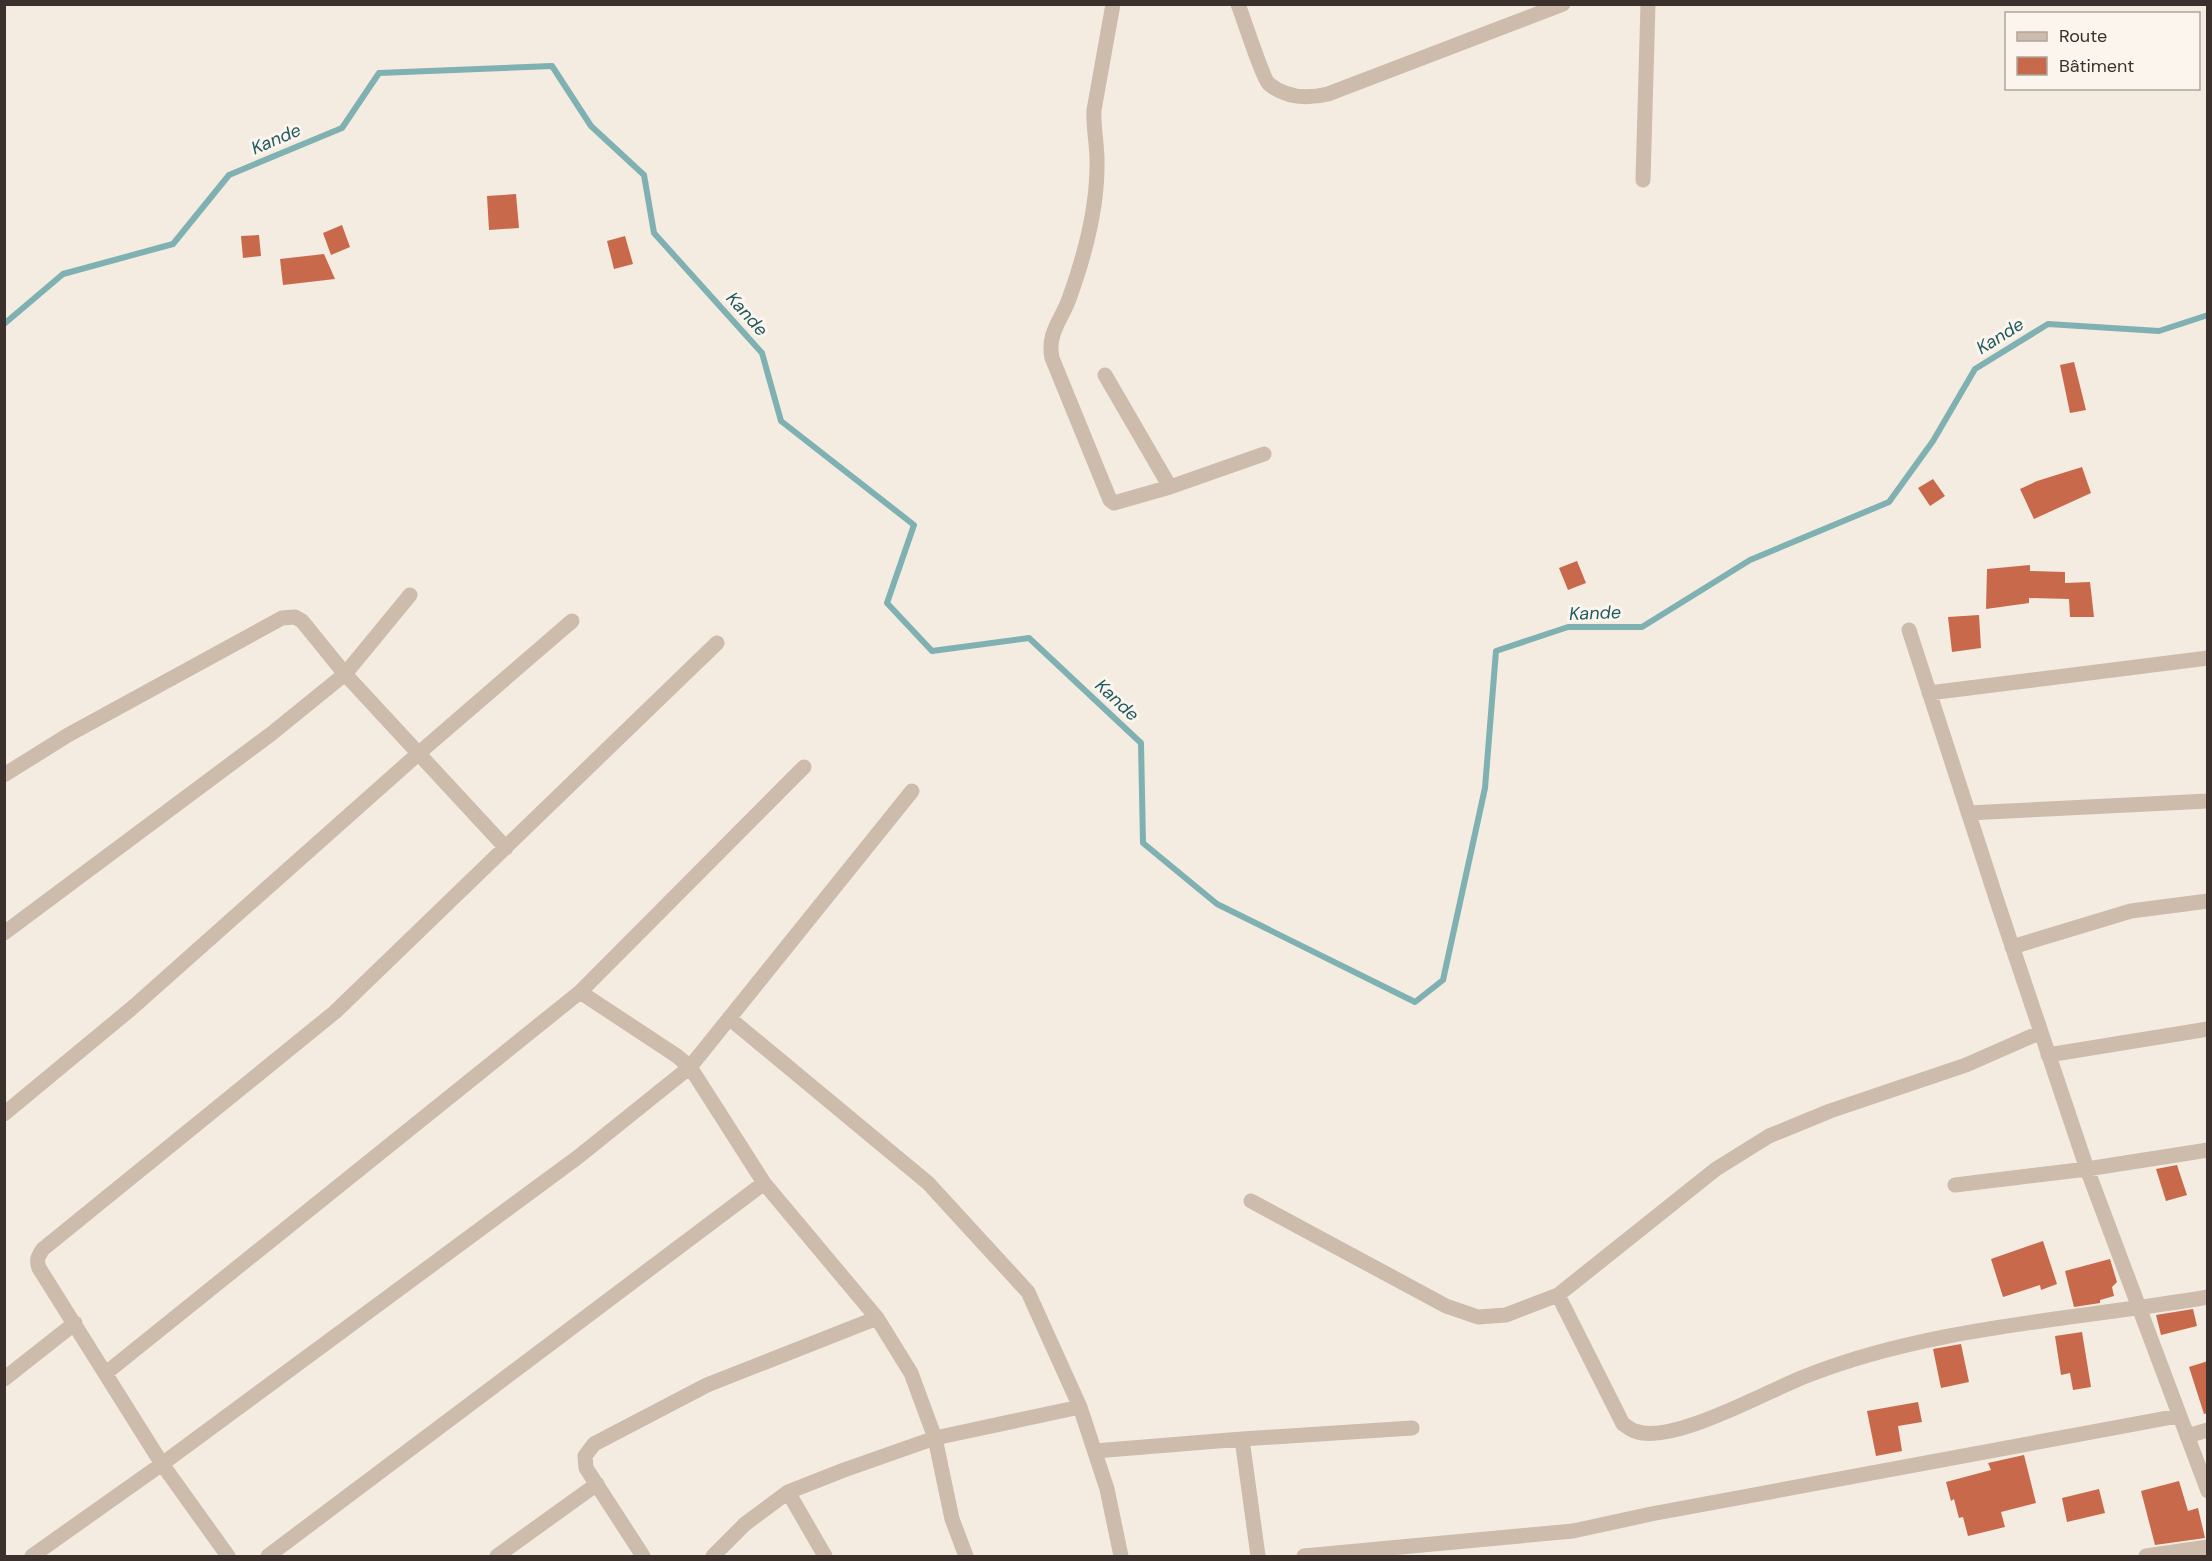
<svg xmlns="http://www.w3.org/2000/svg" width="2212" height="1561" viewBox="0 0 2212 1561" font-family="'DM Sans',sans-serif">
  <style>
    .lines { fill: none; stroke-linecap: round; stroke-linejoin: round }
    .stream { stroke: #7fb0b2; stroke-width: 6 }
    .building { fill: #c8694b }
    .street { stroke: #cdbbac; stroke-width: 15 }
    .labels { text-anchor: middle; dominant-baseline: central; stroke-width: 6; stroke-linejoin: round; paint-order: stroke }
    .water-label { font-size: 18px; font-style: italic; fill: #1f5a5e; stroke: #fbf5ee }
  </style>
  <rect width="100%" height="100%" fill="#f4ebe1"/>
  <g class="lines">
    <path class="stream" d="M4,324L63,274L173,244L229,175L342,128L379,73L552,66L591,126L644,175L654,233L762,353L781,421L914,525L887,603L932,651L1029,638L1141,743L1143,843L1217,904L1415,1002L1443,980L1485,788L1496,651L1568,627H1642L1750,560L1889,502L1933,441L1975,369L2048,324L2159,331L2208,315"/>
  </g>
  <path class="building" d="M516,194L519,228L489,230L487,196Z
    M342,225L350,247L331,255L323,233Z
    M259,235L261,256L243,258L241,236Z
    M625,236L633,264L614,269L607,241Z
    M324,254L335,279L283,285L280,259Z
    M2074,362L2086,410L2070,413L2060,365Z
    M2082,467L2091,493L2034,519L2020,489L2037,481Z
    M1933,479L1945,496L1930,506L1918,488Z
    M1577,561L1586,583L1568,590L1559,568Z
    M2030,565V571L2065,572V583L2090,582L2094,617H2070L2069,599L2029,598V603L1986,609L1987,569Z
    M1979,615L1981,648L1952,652L1948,617Z
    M2177,1165L2187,1195L2166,1201L2156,1169Z
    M2043,1241L2057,1284L2041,1290L2040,1285L2003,1297L1991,1259Z
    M2110,1259L2117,1282L2112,1287L2114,1296L2100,1300V1303L2074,1307L2065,1271Z
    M2193,1309L2197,1326L2161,1335L2156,1315Z
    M2082,1332L2091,1387L2073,1390L2070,1373L2061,1375L2055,1336Z
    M1961,1344L1969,1382L1941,1388L1933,1349Z
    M2208,1361V1413L2204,1414L2189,1367Z
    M1918,1402L1922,1422L1898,1426L1902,1451L1876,1456L1867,1411Z
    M2024,1455L2036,1503L2001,1512L2005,1527L1968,1536L1963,1517L1959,1518L1954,1499L1951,1501L1946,1482L1991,1470L1988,1463Z
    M2179,1481L2188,1511L2198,1508L2205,1538L2155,1545L2141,1491Z
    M2099,1489L2105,1513L2067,1522L2062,1498Z"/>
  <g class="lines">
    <path class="street" d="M1113,4L1094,110C1093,127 1097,143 1097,160C1098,207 1085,255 1069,299C1061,321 1047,333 1052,358L1110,500L1114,503L1170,487L1264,454
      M1238,4C1243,17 1263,79 1269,84C1286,98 1307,99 1328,94L1563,4
      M1643,180L1648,4
      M1105,375L1170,487
      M1909,630L1999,907L2087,1169L2208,1491
      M1929,693L2208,658
      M4,775L68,735L282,618L295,617L302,621L345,674L506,848
      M1968,813L2208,801
      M4,933L271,734L345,674L410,595
      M2012,947L2131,911L2208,901
      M580,992L677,1056L690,1067L764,1183L877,1318L911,1373L935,1438L952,1519L966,1556
      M729,1018L928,1183L1028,1292L1080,1407L1107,1489L1121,1556
      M2048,1055L2208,1029
      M4,1114L132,1008L419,753L572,621
      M1955,1185L2087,1169L2208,1150
      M1251,1201L1446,1306L1478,1317L1506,1315L1558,1295L1716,1169L1769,1136L1830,1111L1966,1065L2041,1032
      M1558,1295L1623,1424C1627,1426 1631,1430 1635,1431C1671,1446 1769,1390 1806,1376C1932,1326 2074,1320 2208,1297
      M106,1373L580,992L804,767
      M4,1379L75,1323
      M2187,1436L2208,1430
      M1242,1439L1258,1556
      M1095,1451L1242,1439L1412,1428
      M788,1492L825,1556
      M32,1556L162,1464L578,1157L690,1067L912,791
      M228,1556L162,1464L39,1268C36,1260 38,1256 43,1249L335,1012L717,643
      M268,1556L764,1183
      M497,1556L597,1484
      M643,1556L586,1468L585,1456L594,1444L707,1385L877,1318
      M713,1556L745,1524L788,1492L844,1470L935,1438L1080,1407
      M1304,1556L1573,1531L1651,1514L2178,1416
      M2146,1556L2208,1547"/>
  </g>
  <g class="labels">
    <g class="water-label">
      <text transform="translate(276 139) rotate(-23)">Kande</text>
      <text transform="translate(747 314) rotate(48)">Kande</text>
      <text transform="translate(2000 336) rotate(-32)">Kande</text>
      <text transform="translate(1595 613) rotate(-2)">Kande</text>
      <text transform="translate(1117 700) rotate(43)">Kande</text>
    </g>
  </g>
  <rect width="2212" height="1561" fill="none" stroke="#3b302b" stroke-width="12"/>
  <rect x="2005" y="12" width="195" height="78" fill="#fbf5ee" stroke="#aea6a0" stroke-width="1.5"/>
  <rect x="2017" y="32" width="30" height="9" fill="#cdbbac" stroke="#aea6a0" stroke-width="1.5"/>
  <text x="2059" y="42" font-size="18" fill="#3b302b">Route</text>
  <rect x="2017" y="57" width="30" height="18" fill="#c8694b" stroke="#aea6a0" stroke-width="1.5"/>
  <text x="2059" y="72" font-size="18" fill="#3b302b">Bâtiment</text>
</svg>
